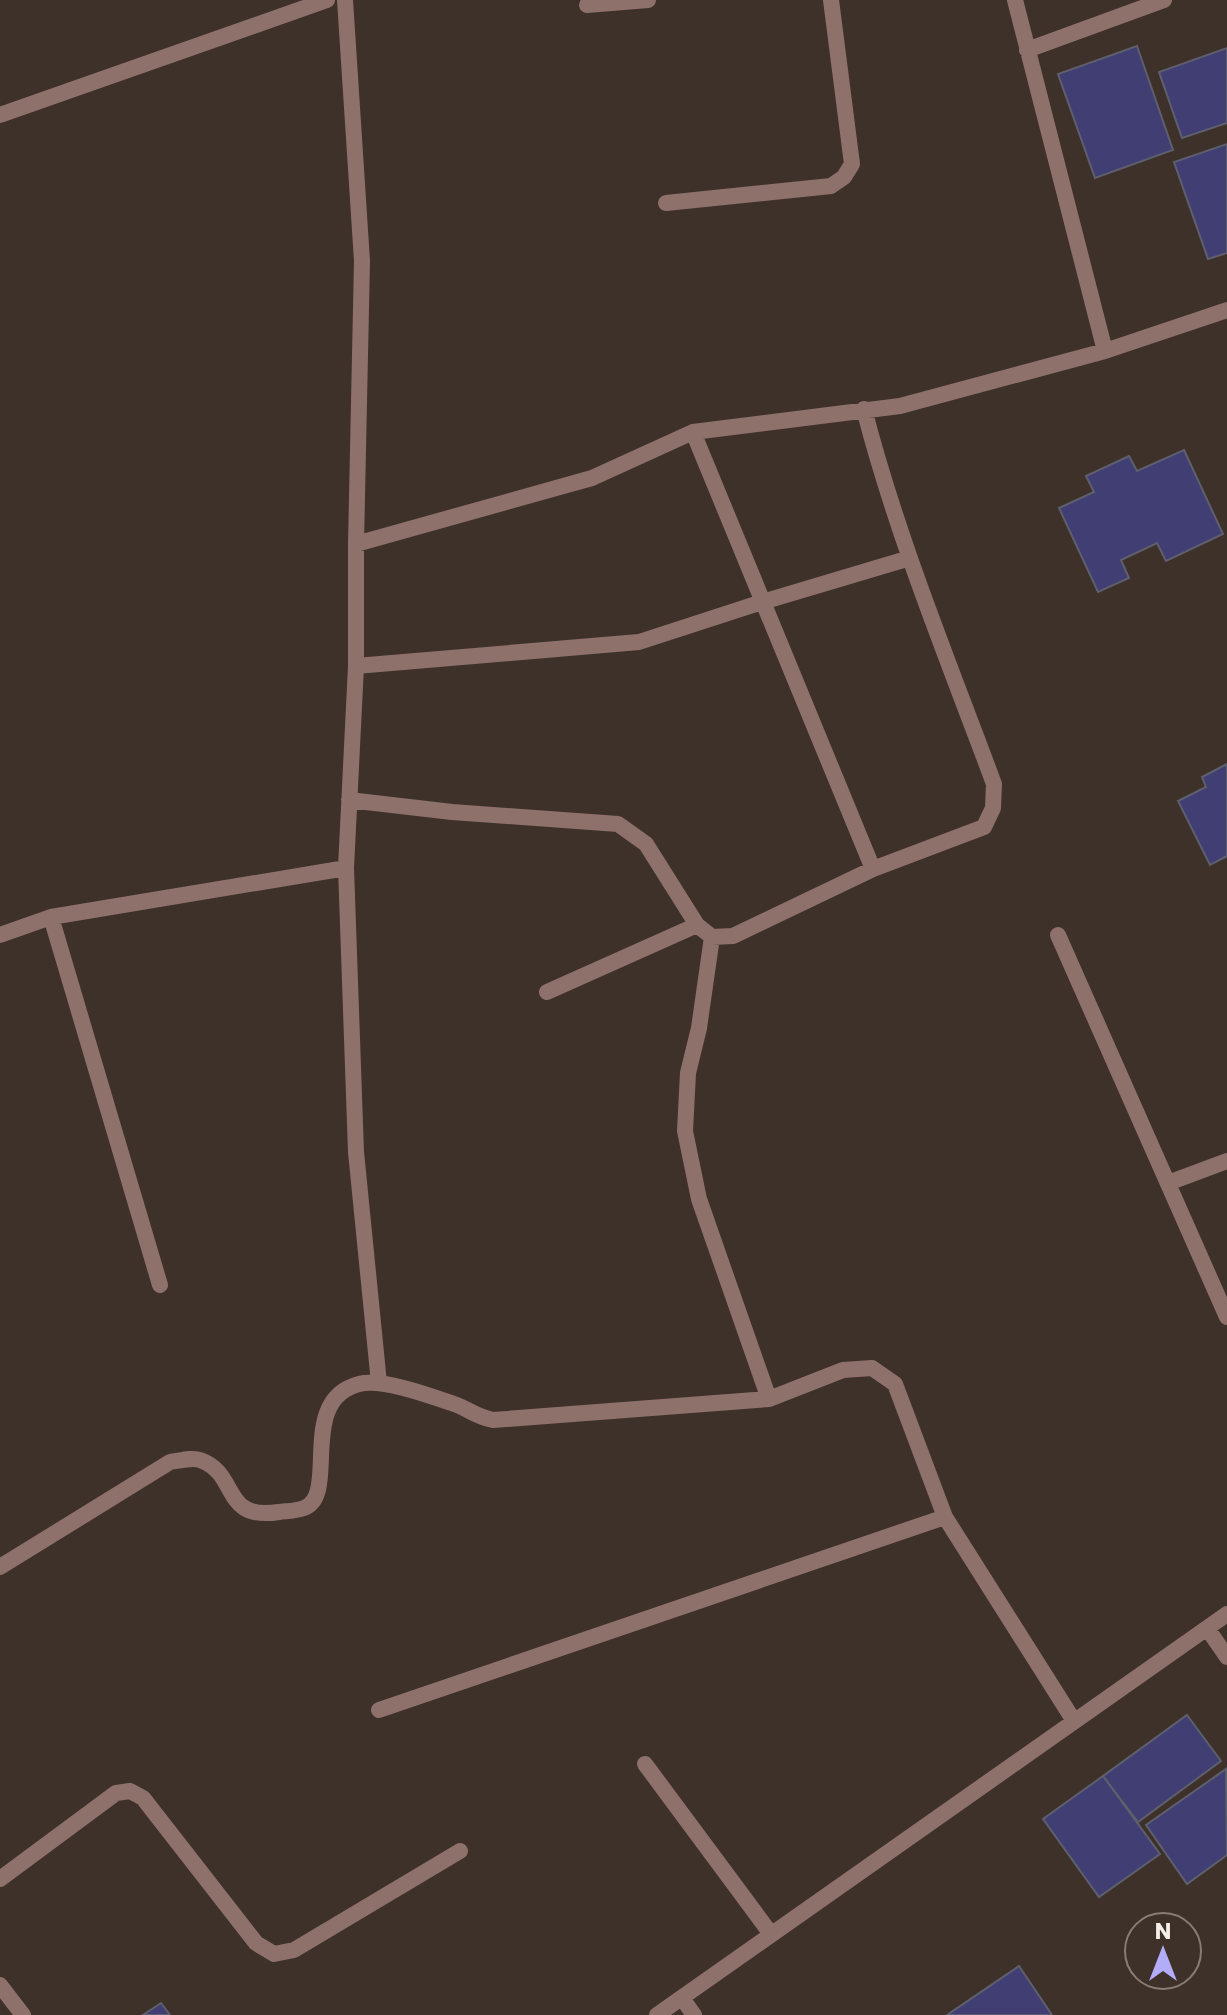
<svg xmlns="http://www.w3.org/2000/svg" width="1227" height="2015" viewBox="0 0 1227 2015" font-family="Poppins,sans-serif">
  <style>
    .building { fill: #413e73; stroke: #5e5f6d; stroke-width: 2 }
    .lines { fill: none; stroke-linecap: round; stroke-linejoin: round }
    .street { stroke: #8f716c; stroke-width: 16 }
  </style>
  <rect width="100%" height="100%" fill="#3e312a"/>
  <path class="building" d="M1137,46L1173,150L1095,178L1058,74Z
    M1227,48V123L1182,138L1159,72Z
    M1227,144V253L1208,259L1174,162Z
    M1184,450L1223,534L1166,561L1157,543L1121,560L1129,578L1098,592L1059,508L1094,492L1086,476L1129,456L1137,471Z
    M1227,764V856L1210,865L1178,801L1206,787L1202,777Z
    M1187,1715L1221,1761L1138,1822L1103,1776Z
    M1226,1769L1227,1855L1187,1884L1146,1825Z
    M1103,1776L1160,1854L1099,1897L1043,1819Z
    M1019,1966L1052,2015H947Z
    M161,2003L170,2015H143Z"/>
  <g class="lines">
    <path class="street" d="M345,0L362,261L356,544V666L346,868L356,1152L379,1383
      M1015,0L1105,351
      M587,5L648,0
      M1027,50L1164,0
      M0,115L327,0
      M666,203L831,186L844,177L852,164L831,0
      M693,432L873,869
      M356,544L592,478L693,432L900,406L1105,351L1227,310
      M356,666L639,642L762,602L910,558
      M349,800L452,812L618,824L646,844L697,925L712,937L733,936L873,869L984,827L993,808L994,784C948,660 897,537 864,409
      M51,917L160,1285
      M0,935L51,917L346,868
      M1058,935L1227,1317
      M712,937L699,1028L688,1073L685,1131L699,1199L769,1399
      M547,992L697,925
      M1168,1183L1227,1161
      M0,1567L170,1462C179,1461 192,1457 200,1460C240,1474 220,1521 279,1512C287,1511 297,1511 304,1508C340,1495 296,1400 359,1384C382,1378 431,1396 454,1404C469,1409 474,1416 493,1420L769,1399L843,1370L872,1368L895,1384L945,1517
      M1207,1628L1227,1657
      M379,1710L945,1517L1074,1721
      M645,1764L771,1934
      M0,1879L116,1793L130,1791L143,1798L256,1943L274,1954L294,1950L460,1851
      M0,1985L23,2015
      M682,1998L694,2015
      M657,2015L1227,1614"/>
  </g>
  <g transform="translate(1163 1951)"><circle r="38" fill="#3e312a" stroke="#887d76" stroke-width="2"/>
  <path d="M0-6L14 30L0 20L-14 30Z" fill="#b3acf9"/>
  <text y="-12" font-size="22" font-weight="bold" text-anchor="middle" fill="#f6eee9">N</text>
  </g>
</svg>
